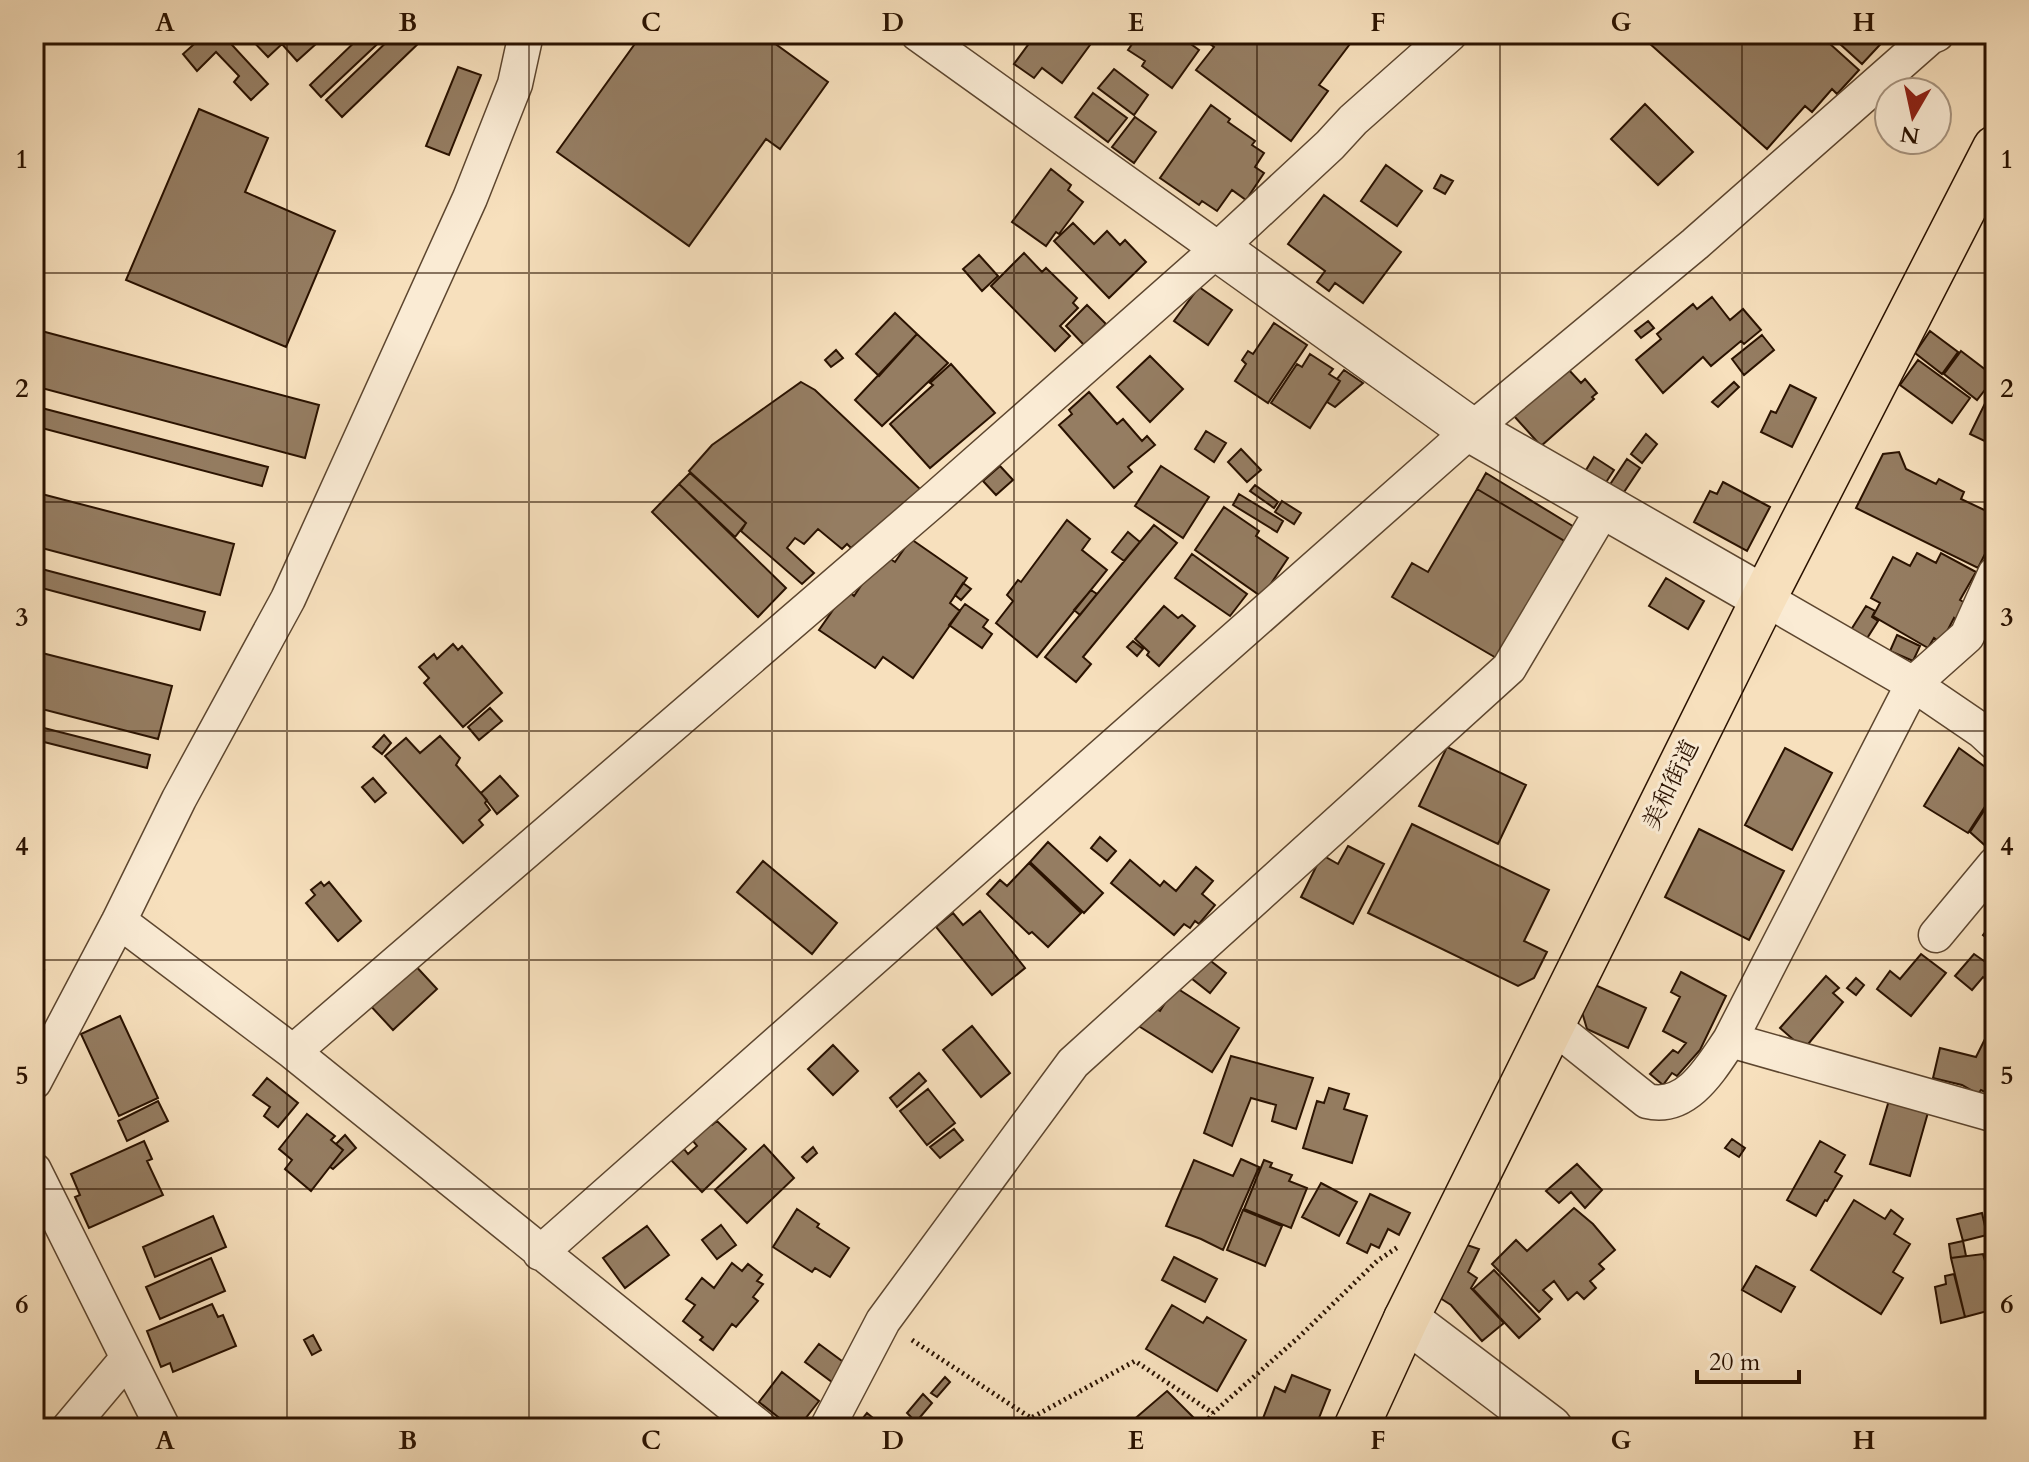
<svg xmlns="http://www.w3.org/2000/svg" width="2029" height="1462" viewBox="0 0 2029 1462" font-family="Cardo,'Noto Serif JP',serif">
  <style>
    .building { fill: #957d62; stroke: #2a1200; stroke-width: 2 }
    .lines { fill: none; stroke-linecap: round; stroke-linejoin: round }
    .minor-casing { stroke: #5d462f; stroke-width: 37 }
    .tertiary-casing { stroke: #5d462f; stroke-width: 47 }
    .primary-casing { stroke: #2a1200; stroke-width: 47 }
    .path { stroke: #2a1200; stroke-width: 5; stroke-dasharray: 2 4; stroke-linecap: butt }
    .minor { stroke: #faebd4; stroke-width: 34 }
    .tertiary { stroke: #faebd4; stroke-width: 44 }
    .primary { stroke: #f7e0bd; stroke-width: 44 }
    .grid { fill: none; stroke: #2a1200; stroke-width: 2; stroke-opacity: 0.55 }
    .labels { text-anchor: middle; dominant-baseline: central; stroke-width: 6; stroke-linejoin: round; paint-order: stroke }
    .street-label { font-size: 24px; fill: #2a1200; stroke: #faebd4 }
    .neatline { fill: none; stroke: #2a1200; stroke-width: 3 }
    .grid-label { font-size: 26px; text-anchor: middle; font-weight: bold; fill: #2a1200 }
  </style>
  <rect width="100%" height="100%" fill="#f7e0bd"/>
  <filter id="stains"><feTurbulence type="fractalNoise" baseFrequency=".0025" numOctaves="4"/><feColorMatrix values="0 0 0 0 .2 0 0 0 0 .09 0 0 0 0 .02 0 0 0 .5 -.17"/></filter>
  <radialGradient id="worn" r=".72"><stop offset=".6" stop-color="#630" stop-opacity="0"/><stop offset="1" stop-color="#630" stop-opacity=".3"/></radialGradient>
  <path class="building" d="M199,34H222L268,84L251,100L234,82L239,76L216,52L197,71L183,54L202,37Z
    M246,34H273L282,44L268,57Z
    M273,34H327L297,61Z
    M363,34H388L321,97L310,85Z
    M395,34H423L425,37L342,117L326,100Z
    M642,34H774L770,40L828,82L780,149L766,139L689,246L557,152Z
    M1036,34H1098L1062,83L1042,68L1034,78L1014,64Z
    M1139,34H1177L1199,50L1172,88L1142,66L1145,61L1128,50Z
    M1197,34H1353L1356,36L1319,85L1328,91L1291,141L1196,70L1214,47Z
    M1639,34H1819L1859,70L1837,94L1832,89L1812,112L1805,106L1767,149Z
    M1829,34H1890L1862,64Z
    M458,67L481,75L449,155L426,146Z
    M1114,69L1148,95L1134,115L1098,88Z
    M1093,93L1127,118L1108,142L1075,117Z
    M1645,104L1693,152L1658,185L1611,139Z
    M1211,105L1230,119L1228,122L1255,141L1252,145L1264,153L1255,167L1264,173L1246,200L1232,190L1217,211L1202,201L1199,205L1160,178Z
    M199,109L268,138L245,192L335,231L286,347L126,280Z
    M1135,117L1156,132L1134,163L1112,147Z
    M1386,165L1422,191L1397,226L1361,201Z
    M1051,169L1071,185L1068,190L1083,202L1059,234L1056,232L1046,246L1012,222Z
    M1441,175L1453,181L1445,194L1434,188Z
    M1324,195L1401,252L1363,303L1335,283L1329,291L1317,282L1325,271L1288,244Z
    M1073,223L1094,244L1107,231L1120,245L1125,240L1146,262L1109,298L1054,241Z
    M1024,253L1042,272L1046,268L1077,298L1073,303L1078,308L1060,326L1070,336L1055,351L991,286Z
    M979,255L998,276L982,291L963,269Z
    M1199,287L1232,310L1208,345L1174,321Z
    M1712,297L1730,320L1743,309L1761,330L1744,344L1741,341L1711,366L1703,357L1663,393L1636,360L1661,339L1657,334L1693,304L1697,309Z
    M1087,305L1106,324L1084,345L1066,326Z
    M895,313L917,334L879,376L856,354Z
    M1648,321L1654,328L1641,338L1635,331Z
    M1274,323L1307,345L1268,403L1235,381L1246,364L1242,360L1248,351L1253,354Z
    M34,329L319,405L305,458L34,386Z
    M1930,331L1958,352L1942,374L1915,353Z
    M917,334L948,363L882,426L855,400Z
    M1762,335L1774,350L1744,375L1732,359Z
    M836,350L843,358L831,367L825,360Z
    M1961,351L1995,377L1977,400L1944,374Z
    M1310,354L1333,369L1329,374L1340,381L1310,428L1271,403L1297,364L1302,367Z
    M1150,356L1183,389L1150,422L1117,387Z
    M1918,360L1970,398L1952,423L1900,385Z
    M951,364L995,413L930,468L890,424L933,385L930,383Z
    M1568,369L1581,383L1585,379L1597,393L1592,397L1594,399L1541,446L1514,416Z
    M1344,370L1363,383L1335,407L1327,402L1340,381L1337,379Z
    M801,382L815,390L921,490L851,548L847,544L842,549L818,529L804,544L795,538L787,548L814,573L802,584L741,531L746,523L689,471L712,445Z
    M1734,382L1739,387L1718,407L1712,402Z
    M1790,385L1816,398L1792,447L1761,432L1771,411L1776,413Z
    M1993,387L1995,388V446L1970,434Z
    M1089,392L1117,424L1123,419L1142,441L1147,436L1155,445L1128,467L1132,472L1114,488L1059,425L1072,414L1069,410Z
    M34,406L268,467L262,486L34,426Z
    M1206,431L1226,443L1214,462L1195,449Z
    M1646,434L1657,444L1642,463L1631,454Z
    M1241,449L1261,470L1247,482L1228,462Z
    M1899,452L1906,469L1936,484L1939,479L1964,492L1961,499L1995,515V534L1978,568L1856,508L1883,454Z
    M1594,457L1614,470L1603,487L1583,475Z
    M1627,459L1640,468L1622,495L1609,486Z
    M1000,466L1013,480L996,495L983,481Z
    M1161,466L1209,497L1183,538L1135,506Z
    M690,473L746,523L735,537L679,484Z
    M1486,473L1576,528L1568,543L1477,489Z
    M1723,482L1770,507L1747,551L1694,522L1710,491L1717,494Z
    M679,484L786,588L758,617L652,512Z
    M1255,485L1278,502L1274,508L1250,491Z
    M1477,489L1568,543L1498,659L1392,597L1412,563L1428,572Z
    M34,492L234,544L220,595L34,546Z
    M1239,494L1283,521L1277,532L1233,505Z
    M1282,501L1301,513L1294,524L1275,512Z
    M1224,507L1259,531L1256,536L1288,558L1262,597L1195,550Z
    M1067,520L1090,539L1082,550L1107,570L1037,657L996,623L1013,601L1007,595L1018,580L1021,582Z
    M1154,525L1177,543L1083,657L1091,664L1076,682L1045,657Z
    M1128,532L1140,542L1124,561L1112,552Z
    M911,539L967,578L950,603L960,611L913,678L883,657L875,668L819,630L847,590L854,596L871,571L887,557L895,562Z
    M1917,553L1936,563L1941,553L1976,572L1960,600L1967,604L1957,621L1954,618L1941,643L1934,638L1928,648L1873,616L1880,603L1871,598L1893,557L1910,566Z
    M1192,554L1247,594L1230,616L1175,578Z
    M34,567L205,612L200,630L34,586Z
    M1666,578L1704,601L1688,629L1649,606Z
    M963,583L971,589L961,600L955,595Z
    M1091,590L1097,594L1080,615L1074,610Z
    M965,604L988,620L983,627L992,634L982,648L949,625Z
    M1164,606L1178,618L1182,615L1195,626L1159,666L1147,655L1149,652L1135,639Z
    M1866,606L1875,611L1872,617L1878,621L1864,643L1849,633Z
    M1897,635L1920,646L1913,661L1890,651Z
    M1133,641L1143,649L1137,656L1127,647Z
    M453,644L458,650L462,646L502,693L463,727L424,683L429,678L419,667L434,654L437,659Z
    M42,653L172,686L158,739L34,707V684Z
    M490,708L502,721L479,740L468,727Z
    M44,728L150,755L147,768L40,741Z
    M384,735L391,743L382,754L373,747Z
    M440,736L460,758L456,765L487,800L485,803L490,810L479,820L483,825L463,843L385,756L406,738L420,753Z
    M1447,747L1526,785L1498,844L1419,806Z
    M1785,748L1832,773L1792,850L1745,825Z
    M1959,748L1995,774V791L1968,833L1924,806Z
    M500,776L518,796L497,814L481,793Z
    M373,778L386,793L375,802L362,787Z
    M1995,794V843L1989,849L1970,832Z
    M1412,824L1549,890L1524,941L1547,952L1534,978L1518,986L1368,913Z
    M1699,829L1784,871L1749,940L1665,897Z
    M1100,837L1116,851L1107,861L1091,848Z
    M1048,842L1103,893L1084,913L1030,862Z
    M1348,846L1384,864L1353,924L1301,897L1322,855L1338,864Z
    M1130,860L1160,886L1164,881L1176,891L1196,867L1213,881L1202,894L1215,905L1199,924L1195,921L1190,928L1184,924L1174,935L1111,883Z
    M763,861L837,923L812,954L737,892Z
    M1029,863L1081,913L1048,947L1032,932L1029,934L987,894L1000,880L1007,886Z
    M321,882L324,886L329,882L361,921L338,941L306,903L315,895L311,890Z
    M980,911L1025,968L992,995L936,927L953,913L963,925Z
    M1995,919V945L1983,935Z
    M1990,953L1995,956V986L1983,977L1972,990L1955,976L1974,954L1984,961Z
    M1921,954L1946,973L1911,1016L1877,989L1890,971L1900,979Z
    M1207,958L1226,973L1210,993L1191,978Z
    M412,962L437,989L393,1030L367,1002Z
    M34,964L44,970L34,984Z
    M1681,972L1726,996L1700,1050L1677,1076L1672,1073L1663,1085L1650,1074L1673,1050L1678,1053L1686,1043L1663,1031L1680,997L1671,992Z
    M1826,976L1839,988L1833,993L1843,1002L1804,1049L1780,1028Z
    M1856,978L1864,985L1856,995L1847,988Z
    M1595,985L1646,1008L1628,1048L1587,1029L1582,1012Z
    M1175,987L1239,1028L1212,1072L1137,1025L1149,1005L1160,1011Z
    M1995,1009V1097L1981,1090L1978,1094L1962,1085L1933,1078L1940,1048L1976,1057L1995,1019L1991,1018Z
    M120,1016L158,1098L119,1116L81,1034Z
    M972,1026L1010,1073L981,1097L943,1050Z
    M833,1045L858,1071L833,1095L808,1069Z
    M1231,1056L1313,1078L1296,1129L1272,1121L1276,1105L1251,1098L1232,1146L1204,1133Z
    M919,1073L926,1081L897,1107L890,1098Z
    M267,1078L298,1103L278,1127L264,1116L270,1107L253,1095Z
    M1329,1088L1349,1094L1344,1109L1367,1116L1352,1163L1303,1148L1317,1101L1324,1103Z
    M928,1089L955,1123L927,1145L900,1111Z
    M1890,1097L1929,1109L1910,1176L1870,1164Z
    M158,1101L168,1121L127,1141L118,1121Z
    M307,1114L335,1136L331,1140L343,1150L311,1191L285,1169L292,1160L279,1149Z
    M707,1120L712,1125L717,1121L746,1149L702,1192L671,1160L684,1149L688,1154L697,1146L689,1136Z
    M954,1129L963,1140L940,1158L930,1147Z
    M345,1135L356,1148L333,1169L330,1167L343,1150L336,1144Z
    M1732,1139L1745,1148L1739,1157L1725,1148Z
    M144,1141L152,1159L147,1161L163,1195L89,1228L75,1197L80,1195L71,1174Z
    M1820,1141L1845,1155L1835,1172L1842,1176L1827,1201L1825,1200L1816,1216L1787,1200Z
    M764,1145L794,1178L747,1223L715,1190Z
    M813,1147L817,1153L807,1162L802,1157Z
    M1241,1159L1259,1167L1223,1250L1201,1239L1166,1226L1194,1160L1233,1176Z
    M1264,1160L1272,1163L1270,1167L1292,1175L1289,1181L1307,1188L1291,1228L1244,1209Z
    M1577,1164L1602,1190L1585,1208L1571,1192L1559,1203L1546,1191Z
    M1321,1183L1357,1202L1339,1236L1302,1217Z
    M1370,1194L1410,1213L1399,1235L1388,1229L1379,1248L1371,1244L1367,1253L1347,1243Z
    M1854,1200L1885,1219L1891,1210L1903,1219L1894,1234L1910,1244L1893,1272L1903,1278L1881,1314L1811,1270Z
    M1574,1208L1593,1224L1615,1250L1599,1264L1604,1269L1590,1281L1596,1288L1584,1299L1577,1292L1568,1300L1554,1281L1543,1290L1552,1299L1539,1312L1492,1264L1516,1240L1527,1251Z
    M797,1209L819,1224L817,1227L849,1248L830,1277L815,1268L812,1272L773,1247Z
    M1243,1210L1282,1226L1265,1266L1227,1250Z
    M1982,1213L1987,1235L1963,1241L1957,1219Z
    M213,1216L226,1247L155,1277L143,1247Z
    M721,1225L736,1245L717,1259L702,1240Z
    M647,1226L669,1255L625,1288L603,1258Z
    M1963,1241L1966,1256L1951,1258L1949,1244Z
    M1467,1245L1479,1249L1468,1272L1477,1278L1471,1288L1504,1323L1482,1341L1451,1305L1440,1298Z
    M1983,1254L1988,1271L1995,1270V1309L1965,1317L1951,1258Z
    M1174,1257L1217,1279L1205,1302L1162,1280Z
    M211,1258L225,1291L160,1319L146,1287Z
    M732,1263L742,1271L748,1264L762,1275L757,1281L763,1284L753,1297L758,1301L736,1327L732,1324L713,1350L700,1340L703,1337L683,1321L695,1305L686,1299L702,1278L714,1288Z
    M1756,1266L1795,1287L1781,1312L1742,1290Z
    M1494,1270L1540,1319L1519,1338L1473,1289Z
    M1954,1274L1965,1317L1941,1323L1935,1287L1946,1284L1945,1276Z
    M212,1304L218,1317L223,1315L236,1346L173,1372L170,1363L161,1367L147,1331Z
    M1172,1305L1203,1323L1207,1317L1246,1340L1217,1391L1146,1349Z
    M313,1335L321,1350L312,1355L304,1340Z
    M819,1344L846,1364L832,1382L805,1362Z
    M782,1372L819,1401L798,1428H792L759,1402Z
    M1292,1375L1330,1390L1315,1428H1279L1262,1421L1275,1387L1285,1392Z
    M945,1377L950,1382L937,1397L931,1393Z
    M1167,1391L1194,1418L1184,1428H1124Z
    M923,1394L932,1403L916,1422L907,1413Z
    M867,1413L885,1428H855Z"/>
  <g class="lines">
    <g class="minor-casing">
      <path id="minor" d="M918,34L1218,249
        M1764,598L1913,684L1982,731L1995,743
        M119,921L293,1052L760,1428
        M1936,935L1995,864
        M1552,1025L1647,1101C1687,1111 1711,1068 1730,1040L1913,684L1967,636L1995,574
        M1730,1040L1995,1115
        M293,1052L936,498L1218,249L1330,145L1353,120L1450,34
        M34,1082L119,921L179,799L288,599L470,198L515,84L526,34
        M34,1170L163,1428
        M540,1253L1471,430L1695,244L1930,37L1937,34
        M69,1428L127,1359
        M827,1428L883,1321L1073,1063L1509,668L1605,506"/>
    </g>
    <g class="tertiary-casing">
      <path id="tertiary" d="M1218,249L1471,430L1764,598
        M1406,1319L1550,1428"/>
    </g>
    <g class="primary-casing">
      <path id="primary" d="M1356,1428L1406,1319L1764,598L1995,148"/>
    </g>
    <path class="path" d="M912,1340L1031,1418L1135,1361L1213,1413
      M1202,1428L1213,1413L1300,1336L1377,1261L1398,1247"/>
    <use href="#minor" class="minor"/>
    <use href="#tertiary" class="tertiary"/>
    <use href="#primary" class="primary"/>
  </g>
  <path class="grid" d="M287,34V1428M529,34V1428M772,34V1428M1014,34V1428M1257,34V1428M1500,34V1428M1742,34V1428M34,273H1995M34,502H1995M34,731H1995M34,960H1995M34,1189H1995"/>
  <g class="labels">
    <g class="street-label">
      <text transform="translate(1671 785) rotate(-64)">美和街道</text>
    </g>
  </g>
  <rect width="2029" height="1462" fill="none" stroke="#f7e0bd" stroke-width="88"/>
  <g transform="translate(1913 116) rotate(189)"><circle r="38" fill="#faebd4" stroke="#a7947f" stroke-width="2"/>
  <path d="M0-6L14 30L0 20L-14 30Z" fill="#8f2418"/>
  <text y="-12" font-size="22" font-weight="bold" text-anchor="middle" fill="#2a1200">N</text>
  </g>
  <path d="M1697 1370v12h102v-12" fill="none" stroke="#2a1200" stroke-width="4"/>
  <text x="1709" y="1370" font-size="24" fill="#2a1200" stroke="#faebd4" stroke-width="6" paint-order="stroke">20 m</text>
  <rect x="44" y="44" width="1941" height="1374" class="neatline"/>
  <g class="grid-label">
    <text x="165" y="31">A</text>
    <text x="408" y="31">B</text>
    <text x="651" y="31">C</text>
    <text x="893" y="31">D</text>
    <text x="1136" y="31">E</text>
    <text x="1378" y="31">F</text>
    <text x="1621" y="31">G</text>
    <text x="1864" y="31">H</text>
    <text x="22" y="168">1</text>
    <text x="2007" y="168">1</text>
    <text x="22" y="397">2</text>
    <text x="2007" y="397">2</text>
    <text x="22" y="626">3</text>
    <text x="2007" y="626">3</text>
    <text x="22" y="855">4</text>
    <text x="2007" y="855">4</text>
    <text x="22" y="1084">5</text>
    <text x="2007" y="1084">5</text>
    <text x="22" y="1313">6</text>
    <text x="2007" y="1313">6</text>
    <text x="165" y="1449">A</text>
    <text x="408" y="1449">B</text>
    <text x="651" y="1449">C</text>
    <text x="893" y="1449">D</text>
    <text x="1136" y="1449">E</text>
    <text x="1378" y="1449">F</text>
    <text x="1621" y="1449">G</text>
    <text x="1864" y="1449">H</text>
  </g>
  <rect width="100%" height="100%" filter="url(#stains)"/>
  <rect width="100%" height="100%" fill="url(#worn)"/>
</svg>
